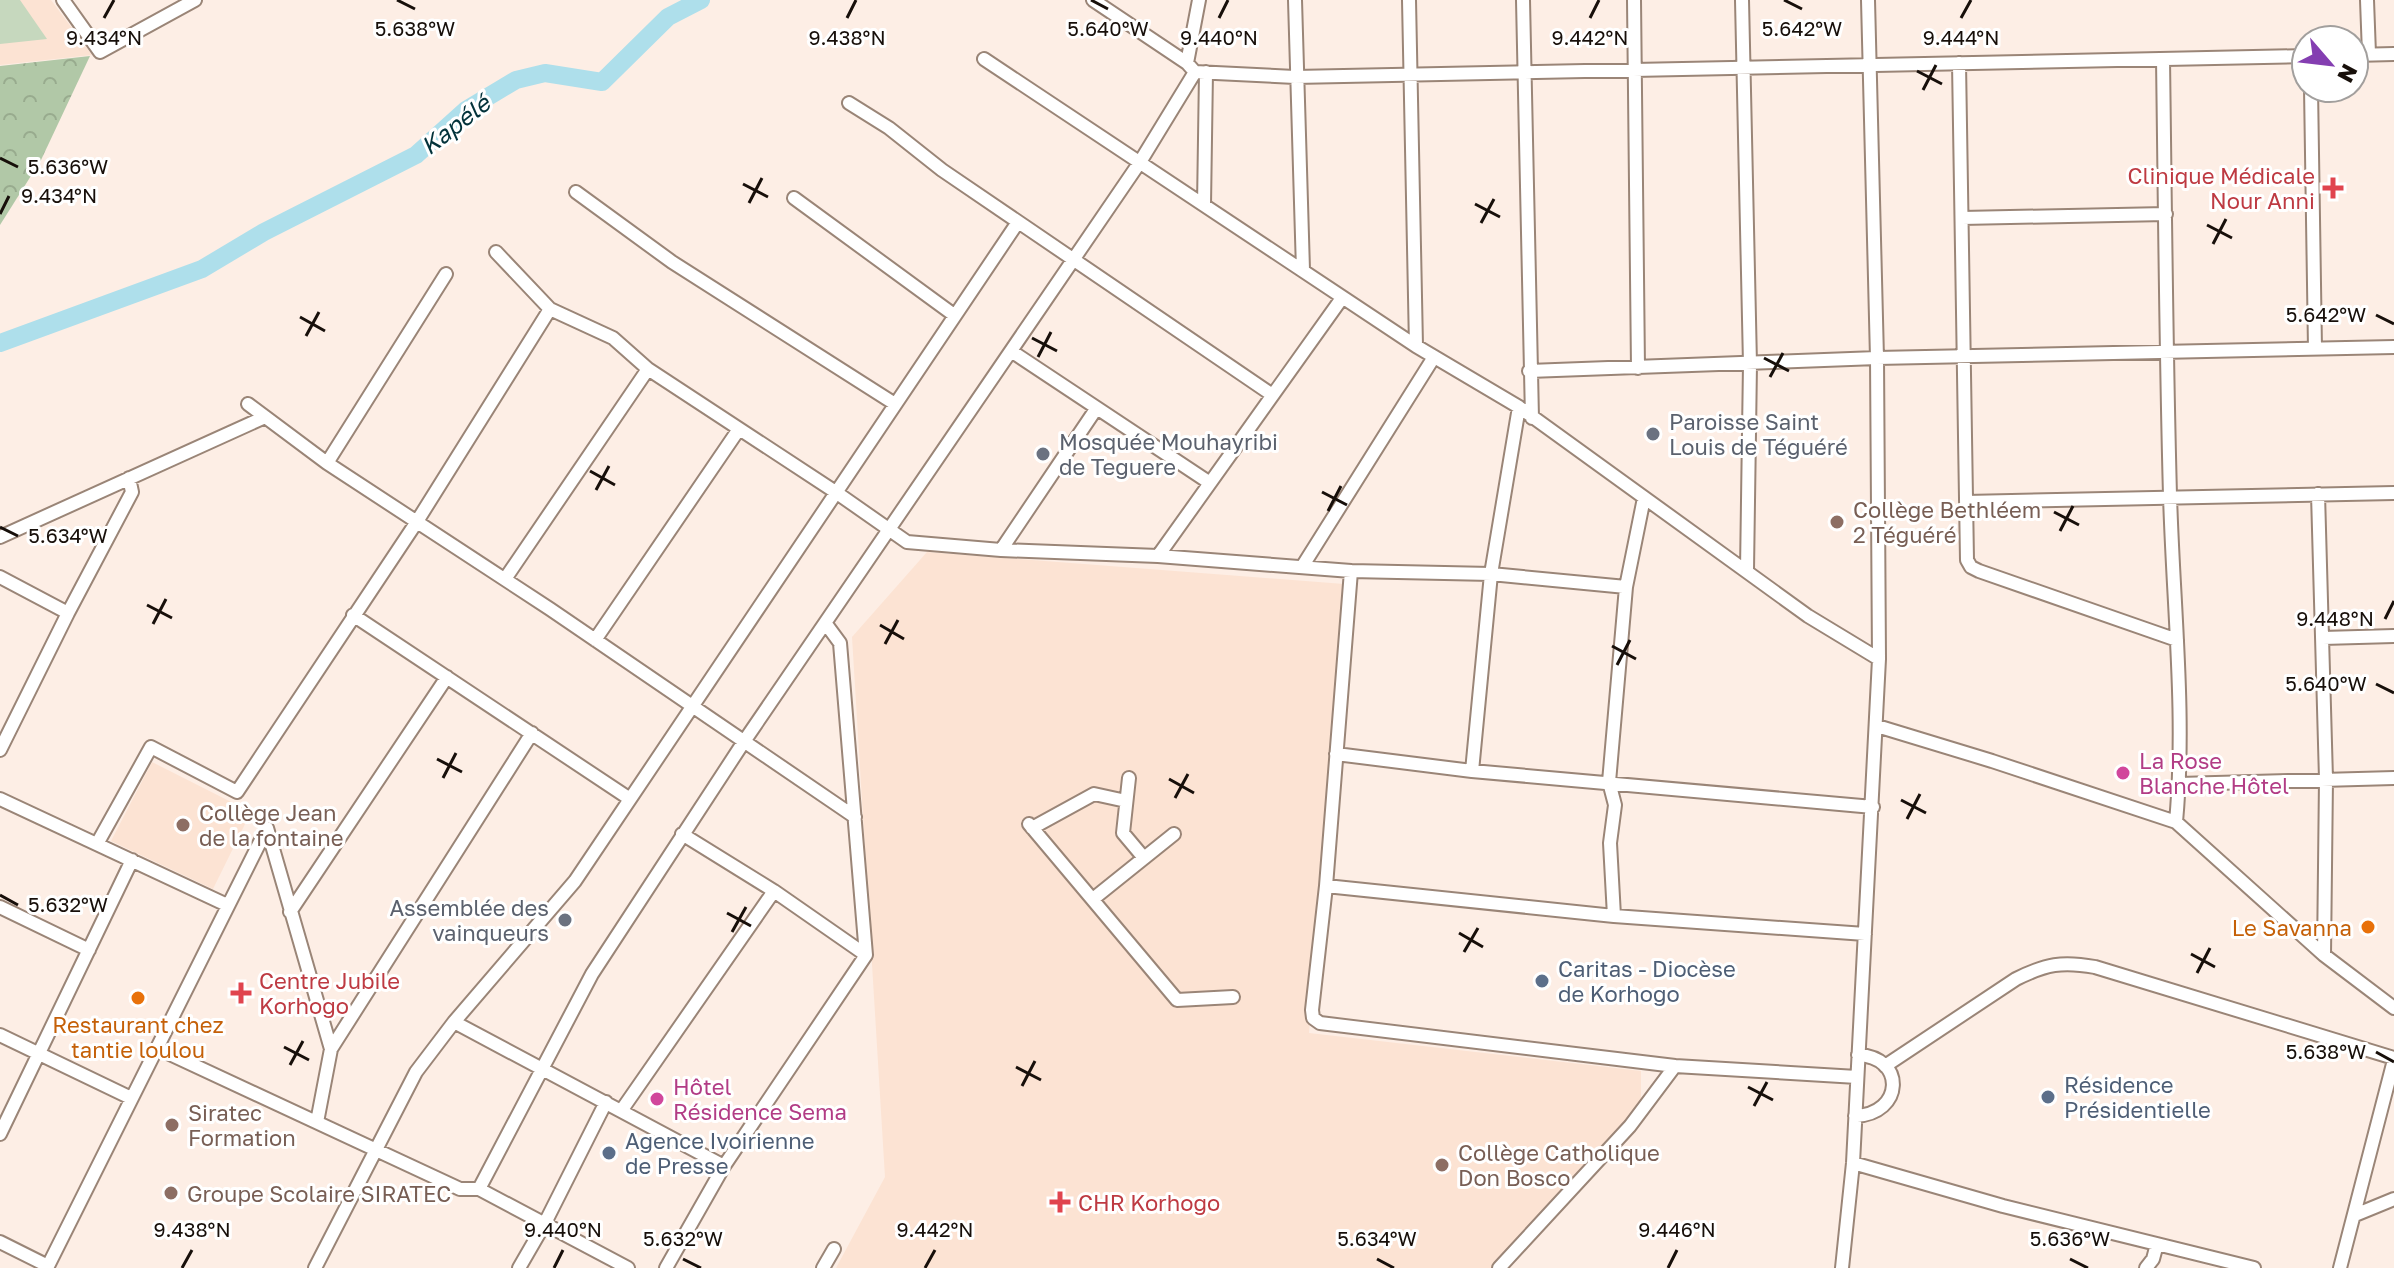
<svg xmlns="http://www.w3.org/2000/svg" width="2394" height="1268" viewBox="0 0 2394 1268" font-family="'Golos Text',sans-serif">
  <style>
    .built { fill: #fce3d3 }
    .green { fill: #c6d8be }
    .forest { fill: url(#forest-crowns) }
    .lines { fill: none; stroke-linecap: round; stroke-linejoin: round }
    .river { stroke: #aedfeb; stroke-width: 18 }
    .minor-casing { stroke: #9a8577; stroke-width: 16 }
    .minor { stroke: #fff; stroke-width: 12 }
    .ticks { fill: none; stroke: #170f0a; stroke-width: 3 }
    .health-dot { fill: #e0444e; stroke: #fff; stroke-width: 3 }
    .worship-dot { fill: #6b7280; stroke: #fff; stroke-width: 3 }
    .education-dot { fill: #8d6e63; stroke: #fff; stroke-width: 3 }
    .hotel-dot { fill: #d1479c; stroke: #fff; stroke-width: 3 }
    .food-dot { fill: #e8710a; stroke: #fff; stroke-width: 3 }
    .service-dot { fill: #5c6f8a; stroke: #fff; stroke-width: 3 }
    .labels { text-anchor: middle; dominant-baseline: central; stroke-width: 6; stroke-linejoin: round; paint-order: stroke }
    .health-label { font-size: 22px; fill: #be3a42; stroke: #fff; text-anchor: start }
    .worship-label { font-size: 22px; fill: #5b616d; stroke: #fff; text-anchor: start }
    .education-label { font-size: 22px; fill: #785e54; stroke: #fff; text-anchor: start }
    .hotel-label { font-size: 22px; fill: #b23c85; stroke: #fff; text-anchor: start }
    .food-label { font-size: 22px; fill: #c56008; stroke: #fff; text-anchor: end }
    .service-label { font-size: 22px; fill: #4e5e75; stroke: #fff; text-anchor: start }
    .water-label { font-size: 24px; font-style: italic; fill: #02323a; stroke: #fff }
    .ticks-label { font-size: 20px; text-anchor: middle; fill: #170f0a; stroke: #fff; stroke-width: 6; stroke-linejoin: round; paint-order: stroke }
  </style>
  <defs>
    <pattern id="forest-crowns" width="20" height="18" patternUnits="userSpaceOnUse" patternTransform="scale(2)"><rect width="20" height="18" fill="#b1c8a7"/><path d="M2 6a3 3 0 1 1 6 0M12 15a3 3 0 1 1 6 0" fill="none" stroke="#98ab8e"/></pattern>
  </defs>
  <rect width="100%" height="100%" fill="#fdeee5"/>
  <path class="built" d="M0,0H51L92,55L0,65Z
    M927,552L1344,584L1309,1033L1641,1071V1104L1494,1268H836L885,1177L852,637Z
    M152,762L251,812L213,889L111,841Z"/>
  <path class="green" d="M0,0H20L47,39L0,44Z"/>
  <path class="forest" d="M90,56L41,160L0,225V66Z"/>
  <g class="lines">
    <path class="river" d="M0,343L202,269L264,232L416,155L466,110L516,80L545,73L602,82L668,17L701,0"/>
    <g class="minor-casing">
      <path id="minor" d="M63,0L100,52L195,0
        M1093,0L1187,63L1195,72L1295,77L2306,56
        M1295,0L1303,270
        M1409,0L1416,346
        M1523,0L1532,418
        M1634,0L1638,368
        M1742,0L1750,364L1747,570
        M2367,0L2369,54
        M2354,55L2394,54
        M984,59L1416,346L1519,407L1808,616L1879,659
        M2163,59C2165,204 2166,350 2170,495C2173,604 2186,714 2176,822
        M1187,63L1199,0
        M1959,63L1967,560L1971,567L1979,571L2177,640
        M2311,88L2315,349
        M849,103L889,128L942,170L1271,394
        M576,192L672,262L895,404
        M794,198L954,315
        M1204,205L1206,72
        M1962,218L2166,214
        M496,252L550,309L613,338L648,369L837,493L907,542L1001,550L1158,556L1351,571L1491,574L1626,587
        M1011,351L1210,483
        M1529,371L1877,358L2394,347
        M248,404L327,463L550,609L855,817
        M327,463L446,274
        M2318,494L2326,779L2324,955
        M1966,502L2394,493
        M0,537L265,417
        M1001,550L1096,409
        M1158,556L1342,298
        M1302,567L1434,357
        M1351,571L1326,886L1312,1010L1313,1018L1320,1023L1675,1066
        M0,577L68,613
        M505,579L648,369
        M353,615L630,799
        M2323,638L2394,636
        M595,640L739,429
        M1877,726L1992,761L2176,822L2324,955L2394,1008
        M0,750L68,613L132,492L129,478
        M1336,754L1472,771L1873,807
        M1472,771L1491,574L1519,407
        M1129,778L1123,833L1144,858
        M2179,784L2394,778
        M0,799L227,905
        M1029,824L1177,1000L1233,997
        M267,828L331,1049
        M1032,828L1094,794L1126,801
        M682,834L774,891L866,955
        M97,844L151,747L237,792L416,523L550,309
        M1326,886L1614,916L1865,934
        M1093,899L1174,834
        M0,907L89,950
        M290,912L447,677
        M1614,916L1610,843L1615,805L1609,782L1626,587L1644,498
        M454,1022L724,1166
        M0,1035L131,1098
        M157,1048L460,1189H479L628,1268
        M1885,1066L2016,979C2046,964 2062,961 2095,967L2394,1058
        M621,1111L774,891
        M1855,1116C1904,1114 1906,1057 1858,1055
        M317,1122L331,1049L532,733
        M0,1134L132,860
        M1853,1163L2003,1206L2254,1268
        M479,1189L592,974L743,743L1140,162L1195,72
        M2355,1215L2394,1199
        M0,1242L48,1266
        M47,1268L267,828
        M315,1268L416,1072L454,1022L575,881L1018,222
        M519,1268L545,1223L606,1102
        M666,1268L724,1166L866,955L840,643L826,624
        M823,1268L834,1249
        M1499,1268L1630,1126L1675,1066L1857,1077
        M1842,1268L1853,1163L1879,659L1877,358L1868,0
        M2146,1268L2153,1259L2157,1244
        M2340,1268L2394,1060"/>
    </g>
    <use href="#minor" class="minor"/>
  </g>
  <path class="ticks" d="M397,0L415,9M1091,0L1108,9M1784,0L1802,9M104,18L114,0M847,18L856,0M1219,18L1228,0M1590,18L1599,0M1961,18L1971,0M1917,71L1942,84M1923,90L1936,65M0,158L18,167M743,184L768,197M749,203L762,178M1475,204L1500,217M0,214L9,196M1481,223L1494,199M2207,225L2232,238M2213,244L2226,219M2376,315L2394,324M300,317L325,331M306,336L319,312M1032,338L1057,351M1038,357L1051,332M1764,358L1789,371M1770,377L1783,353M590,471L615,485M596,490L609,466M1322,492L1347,505M1328,511L1341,486M2054,512L2079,525M0,527L18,536M2060,531L2073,506M147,605L172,618M2385,619L2394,601M153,624L166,599M880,625L904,639M885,644L898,620M1612,646L1636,659M1617,665L1630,640M2376,684L2394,693M437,759L462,772M443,778L456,753M1169,779L1194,793M1175,798L1188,774M1901,800L1926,813M1907,819L1920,794M0,895L18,905M727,913L751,926M732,932L746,907M1459,933L1483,947M1464,952L1478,928M2191,954L2215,967M2197,973L2210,948M284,1047L309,1060M2376,1052L2394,1062M290,1065L303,1041M1016,1067L1041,1080M1022,1086L1035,1061M1748,1087L1773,1100M1754,1106L1767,1082M683,1259L701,1268M1377,1259L1394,1268M2070,1259L2088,1268M182,1268L192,1250M554,1268L563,1250M925,1268L935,1250M1668,1268L1677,1250"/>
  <g class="health-dot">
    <path d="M2329 176h8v8h8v8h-8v8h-8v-8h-8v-8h8z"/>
    <path d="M237 981h8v8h8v8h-8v8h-8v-8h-8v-8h8z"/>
    <path d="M1056 1190h8v8h8v8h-8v8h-8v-8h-8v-8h8z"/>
  </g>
  <g class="worship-dot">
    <circle cx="1653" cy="434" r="8"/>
    <circle cx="1043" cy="454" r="8"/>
    <circle cx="565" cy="920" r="8"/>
  </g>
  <g class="education-dot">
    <circle cx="1837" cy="522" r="8"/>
    <circle cx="183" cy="825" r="8"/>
    <circle cx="172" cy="1125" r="8"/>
    <circle cx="1442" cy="1165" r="8"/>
    <circle cx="171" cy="1193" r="8"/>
  </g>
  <g class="hotel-dot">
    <circle cx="2123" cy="773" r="8"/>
    <circle cx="657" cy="1099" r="8"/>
  </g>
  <g class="food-dot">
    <circle cx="2368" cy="927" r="8"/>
    <circle cx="138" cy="998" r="8"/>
  </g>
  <g class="service-dot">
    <circle cx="1542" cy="981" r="8"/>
    <circle cx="2048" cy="1097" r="8"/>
    <circle cx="609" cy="1153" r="8"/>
  </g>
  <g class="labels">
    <g class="health-label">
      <text x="2315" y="175" text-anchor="end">Clinique Médicale<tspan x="2315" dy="25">Nour Anni</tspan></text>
      <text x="259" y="980">Centre Jubile<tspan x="259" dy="25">Korhogo</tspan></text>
      <text x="1078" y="1202">CHR Korhogo</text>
    </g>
    <g class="worship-label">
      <text x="1669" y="421">Paroisse Saint<tspan x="1669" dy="25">Louis de Téguéré</tspan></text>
      <text x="1059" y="441">Mosquée Mouhayribi<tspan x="1059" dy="25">de Teguere</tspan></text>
      <text x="549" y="907" text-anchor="end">Assemblée des<tspan x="549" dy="25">vainqueurs</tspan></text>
    </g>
    <g class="education-label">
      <text x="1853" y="509">Collège Bethléem<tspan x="1853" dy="25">2 Téguéré</tspan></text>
      <text x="199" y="812">Collège Jean<tspan x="199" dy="25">de la fontaine</tspan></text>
      <text x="188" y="1112">Siratec<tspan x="188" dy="25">Formation</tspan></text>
      <text x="1458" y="1152">Collège Catholique<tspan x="1458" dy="25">Don Bosco</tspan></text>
      <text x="187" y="1193">Groupe Scolaire SIRATEC</text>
    </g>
    <g class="hotel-label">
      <text x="2139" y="760">La Rose<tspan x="2139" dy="25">Blanche Hôtel</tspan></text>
      <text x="673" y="1086">Hôtel<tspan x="673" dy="25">Résidence Sema</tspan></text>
    </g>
    <g class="food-label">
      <text x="2352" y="927">Le Savanna</text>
      <text x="138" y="1024" text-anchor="middle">Restaurant chez<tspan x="138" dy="25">tantie loulou</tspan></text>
    </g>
    <g class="service-label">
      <text x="1558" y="968">Caritas - Diocèse<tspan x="1558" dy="25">de Korhogo</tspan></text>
      <text x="2064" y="1084">Résidence<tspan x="2064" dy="25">Présidentielle</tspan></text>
      <text x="625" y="1140">Agence Ivoirienne<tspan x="625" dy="25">de Presse</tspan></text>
    </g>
    <g class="water-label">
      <text transform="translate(455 124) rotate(-38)">Kapélé</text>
    </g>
  </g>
  <g class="ticks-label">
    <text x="415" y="36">5.638°W</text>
    <text x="1108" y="36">5.640°W</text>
    <text x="1802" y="36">5.642°W</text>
    <text x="104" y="45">9.434°N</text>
    <text x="847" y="45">9.438°N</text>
    <text x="1219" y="45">9.440°N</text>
    <text x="1590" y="45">9.442°N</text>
    <text x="1961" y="45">9.444°N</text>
    <text x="68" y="174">5.636°W</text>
    <text x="59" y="203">9.434°N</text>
    <text x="2326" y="322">5.642°W</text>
    <text x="68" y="543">5.634°W</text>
    <text x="2335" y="626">9.448°N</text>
    <text x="2326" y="691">5.640°W</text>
    <text x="68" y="912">5.632°W</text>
    <text x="2326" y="1059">5.638°W</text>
    <text x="192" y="1237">9.438°N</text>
    <text x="563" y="1237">9.440°N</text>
    <text x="935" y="1237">9.442°N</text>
    <text x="1677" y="1237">9.446°N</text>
    <text x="683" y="1246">5.632°W</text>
    <text x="1377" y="1246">5.634°W</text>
    <text x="2070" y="1246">5.636°W</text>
  </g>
  <g transform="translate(2330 64) rotate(118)"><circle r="38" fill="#ffffff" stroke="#a29f9d" stroke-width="2"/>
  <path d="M0-6L14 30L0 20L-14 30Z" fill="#843eb1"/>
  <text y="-12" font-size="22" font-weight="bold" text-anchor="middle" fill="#170f0a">N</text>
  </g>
</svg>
